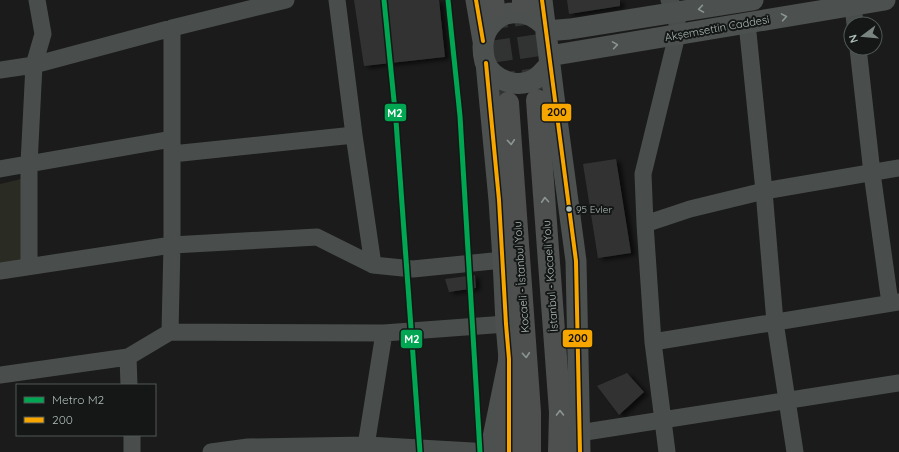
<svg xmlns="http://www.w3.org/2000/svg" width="899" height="452" viewBox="0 0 899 452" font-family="Quicksand,sans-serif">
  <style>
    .green { fill: #2a2b22 }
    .building { fill: #313333; filter: url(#shadow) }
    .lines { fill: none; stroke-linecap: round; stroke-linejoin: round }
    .highway-tunnel { stroke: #313332; stroke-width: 22; stroke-dasharray: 22 11; stroke-linecap: butt }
    .minor { stroke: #494e4d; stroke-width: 17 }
    .major { stroke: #4c504f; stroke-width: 21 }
    .highway { stroke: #4d504f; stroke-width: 22 }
    .bus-1-casing { stroke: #151717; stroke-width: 7 }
    .bus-1 { stroke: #f7a600; stroke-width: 4 }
    .metro-1-casing { stroke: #151717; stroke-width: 8 }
    .metro-1 { stroke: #00a651; stroke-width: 5 }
    .oneway { stroke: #8a9693 }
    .oneway2 { stroke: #8b9693 }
    .bus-dot { fill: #acbcb7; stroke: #151717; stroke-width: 1.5 }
    .labels { text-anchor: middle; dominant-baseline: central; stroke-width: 4; stroke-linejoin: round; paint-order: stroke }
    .bus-label { font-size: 10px; fill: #acbcb7; stroke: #151717; text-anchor: start }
    .street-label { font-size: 11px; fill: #acbcb7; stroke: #151717 }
    .line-badge { stroke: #151717; stroke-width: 1.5 }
    .badge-label { font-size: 11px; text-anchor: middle; font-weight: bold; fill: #fff }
    .pale-badge-label { font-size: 11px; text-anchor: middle; font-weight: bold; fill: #111 }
  </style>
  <defs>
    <filter id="shadow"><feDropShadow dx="4.5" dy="2.5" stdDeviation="2" flood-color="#0009"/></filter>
  </defs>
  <rect width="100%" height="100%" fill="#1b1b1b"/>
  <path class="green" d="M25,178L23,267L0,271V184Z"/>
  <path class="building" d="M354,0H439L445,57L364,66Z
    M567,0H620V6L569,14Z
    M616,159L631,253L598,258L583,164Z
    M475,275L476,288L449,292L445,279Z
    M627,373L644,392L619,415L597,386Z"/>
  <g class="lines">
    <path class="highway-tunnel" d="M523,3L537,97
      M494,7L508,103"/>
    <path class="minor" d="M337,0L354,135L373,265L413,269L503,260
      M853,5L855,24
      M747,23L764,191L775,322L795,452
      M858,48L872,173L890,303
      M0,70L34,65L172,28L286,0
      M172,154L354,135
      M0,169L172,139
      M645,224L690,209L764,191L899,168
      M29,266V164L34,65L43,34L37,0
      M0,271L172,245L317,237L373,265
      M170,332L172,245V28
      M653,342L899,302
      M128,357L129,385
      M0,375L128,357L170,332L384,333L506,324
      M579,433L899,383
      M132,435V452
      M211,452L248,447L367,445L490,452
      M365,452L384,333
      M667,452L653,342L645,224L643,174L677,35V13L669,0"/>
    <path class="major" d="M476,0L483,41
      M542,0L554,97L576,261L580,452
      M545,26C533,15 523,10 506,14C499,16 494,21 489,27C485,33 483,40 483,47C483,52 484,58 485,62C493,81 518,89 535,79C541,75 545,70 550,64
      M546,31L570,29L753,0
      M549,56L885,0
      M486,63L499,200L503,260L506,324L509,359L490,452"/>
    <path class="highway" d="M493,0L494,7
      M523,0V3
      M537,100L560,412L559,452
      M508,103L530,412V452
      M509,359V452"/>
    <g class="bus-1-casing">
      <path id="bus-1" d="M476,0L483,41
        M542,0L576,261L580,452
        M486,63L499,200L506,324L509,359V452"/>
    </g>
    <use href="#bus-1" class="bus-1"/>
    <g class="metro-1-casing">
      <path id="metro-1" d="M384,0L396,121L420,452
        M448,0L460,116L480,452"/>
    </g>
    <use href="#metro-1" class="metro-1"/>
  </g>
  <defs><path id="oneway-chevron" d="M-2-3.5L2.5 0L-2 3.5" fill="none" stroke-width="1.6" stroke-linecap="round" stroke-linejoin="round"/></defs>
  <g class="oneway">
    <use href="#oneway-chevron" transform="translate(701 9) rotate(171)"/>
    <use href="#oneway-chevron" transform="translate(784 17) rotate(-10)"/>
    <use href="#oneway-chevron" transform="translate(615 45) rotate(-9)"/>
  </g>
  <g class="oneway2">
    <use href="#oneway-chevron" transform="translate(511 142) rotate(86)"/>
    <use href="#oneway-chevron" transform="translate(545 200) rotate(-94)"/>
    <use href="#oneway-chevron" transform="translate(526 355) rotate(86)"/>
    <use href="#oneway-chevron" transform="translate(560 413) rotate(-91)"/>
  </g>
  <circle class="bus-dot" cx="569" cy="209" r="3.5"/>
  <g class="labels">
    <g class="bus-label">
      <text x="576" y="209">95 Evler</text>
    </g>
    <g class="street-label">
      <text transform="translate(717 28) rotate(-10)">Akşemsettin Caddesi</text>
      <text transform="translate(550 276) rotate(-94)">İstanbul - Kocaeli Yolu</text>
      <text transform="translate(521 277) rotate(-94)">Kocaeli - İstanbul Yolu</text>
    </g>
  </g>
  <g class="line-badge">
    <rect x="541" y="103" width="31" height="19" rx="4" fill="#f7a600"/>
    <rect x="384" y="103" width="23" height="19" rx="4" fill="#00a651"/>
    <rect x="562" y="329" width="31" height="19" rx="4" fill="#f7a600"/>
    <rect x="400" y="329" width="23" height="20" rx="4" fill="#00a651"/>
  </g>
  <g class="badge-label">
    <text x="395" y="117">M2</text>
    <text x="412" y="343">M2</text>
  </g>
  <g class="pale-badge-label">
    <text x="557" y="116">200</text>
    <text x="578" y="342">200</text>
  </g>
  <rect x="16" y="384" width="140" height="52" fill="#151717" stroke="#515957"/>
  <rect x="24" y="397" width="20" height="6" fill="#00a651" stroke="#515957"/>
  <text x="52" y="404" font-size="12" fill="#acbcb7">Metro M2</text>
  <rect x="24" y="417" width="20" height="6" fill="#f7a600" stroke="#515957"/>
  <text x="52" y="424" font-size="12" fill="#acbcb7">200</text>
  <g transform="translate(863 36) rotate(254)"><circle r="19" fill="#151717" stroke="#515957"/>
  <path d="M0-3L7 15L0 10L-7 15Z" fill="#798480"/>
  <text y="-6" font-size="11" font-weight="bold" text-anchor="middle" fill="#acbcb7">N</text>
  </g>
</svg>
